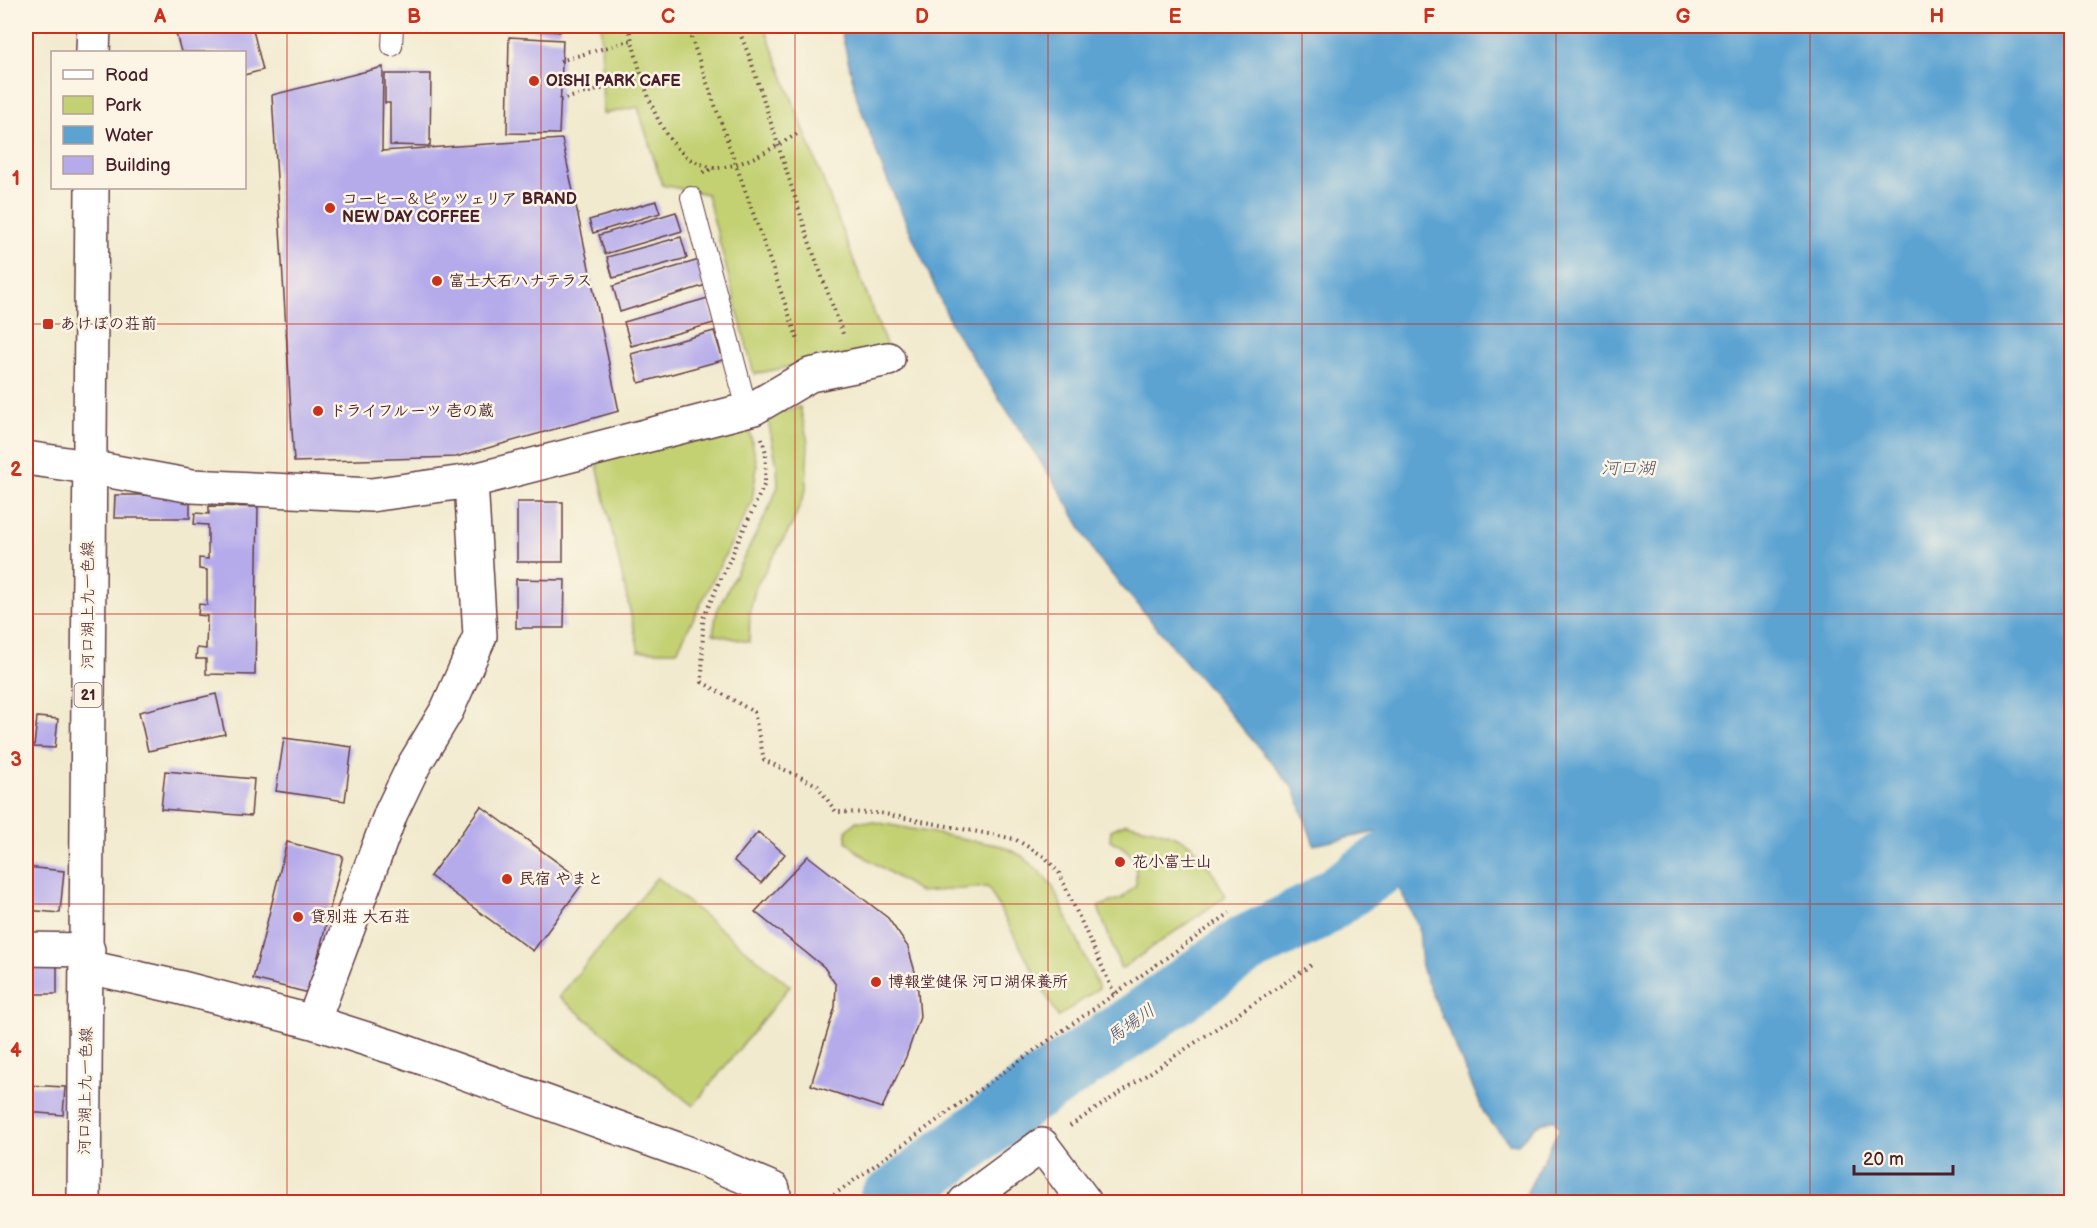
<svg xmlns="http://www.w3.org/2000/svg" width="2097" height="1228" viewBox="0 0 2097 1228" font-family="'Balsamiq Sans','Klee One',sans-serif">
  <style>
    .green { fill: #c3d173; stroke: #86784f; stroke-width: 1.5 }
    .water { fill: #5ca3d2; stroke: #53617e; stroke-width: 1.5 }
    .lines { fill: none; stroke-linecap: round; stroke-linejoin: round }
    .river { stroke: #5ca3d2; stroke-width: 60 }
    .building { fill: #b5abeb }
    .service-casing { stroke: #633d43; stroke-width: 22 }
    .minor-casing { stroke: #633d43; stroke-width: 36 }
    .primary-casing { stroke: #633d43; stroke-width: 36 }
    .path { stroke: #633d43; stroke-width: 4; stroke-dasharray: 1.5 4.5; stroke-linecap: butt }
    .service { stroke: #fff; stroke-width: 20 }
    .minor { stroke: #fff; stroke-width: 33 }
    .primary { stroke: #fff; stroke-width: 33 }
    .grid { fill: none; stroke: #c8321e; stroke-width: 1.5; stroke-opacity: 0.55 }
    .poi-dot { fill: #c8321e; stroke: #fcf5e5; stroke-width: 2 }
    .labels { text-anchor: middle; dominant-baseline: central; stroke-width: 5; stroke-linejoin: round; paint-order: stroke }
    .shield { fill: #fcf5e5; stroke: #7f5f63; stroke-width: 1.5 }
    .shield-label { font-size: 15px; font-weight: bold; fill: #4a1f2b }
    .poi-label { font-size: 16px; font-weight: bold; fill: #4a1f2b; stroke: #fcf5e5; text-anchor: start }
    .street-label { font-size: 16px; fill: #4a1f2b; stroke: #fcf5e5 }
    .water-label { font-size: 18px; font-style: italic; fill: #51546e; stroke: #fcf5e5 }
    .neatline { fill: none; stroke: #c8321e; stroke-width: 2 }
    .grid-label { font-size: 20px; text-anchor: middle; font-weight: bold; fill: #c8321e }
  </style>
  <rect width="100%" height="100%" fill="#fcf5e5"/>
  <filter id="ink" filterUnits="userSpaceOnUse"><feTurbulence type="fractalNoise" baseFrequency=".0167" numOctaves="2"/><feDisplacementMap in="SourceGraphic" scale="12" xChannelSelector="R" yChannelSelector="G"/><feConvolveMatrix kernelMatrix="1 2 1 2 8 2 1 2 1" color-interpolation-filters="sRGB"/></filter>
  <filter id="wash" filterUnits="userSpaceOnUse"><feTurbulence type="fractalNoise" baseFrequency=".008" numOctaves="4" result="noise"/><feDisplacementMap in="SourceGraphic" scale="24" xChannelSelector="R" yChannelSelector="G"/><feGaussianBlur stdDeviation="1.35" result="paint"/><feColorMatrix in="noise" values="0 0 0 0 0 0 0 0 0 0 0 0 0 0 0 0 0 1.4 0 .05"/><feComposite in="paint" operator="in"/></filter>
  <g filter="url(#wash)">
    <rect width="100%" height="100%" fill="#f1eace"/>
    <path class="green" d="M601,26H764L887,347L754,374L707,194L662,185L638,107L603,114Z
      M800,407L808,442L806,490L792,525L756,586L750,611L749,642L713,634L717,611L770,506L778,486L777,466L767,415Z
      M747,419L757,465L752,502L677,651H639L596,460Z
      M856,821L874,822L1002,846L1022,856L1041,873L1052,885L1099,988L1058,1017L988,887L920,892L860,854L846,841L847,830Z
      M1126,823C1148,829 1174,831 1192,846C1207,858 1216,880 1226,896L1121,969L1098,907L1122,898L1136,885C1137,858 1134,852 1110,840L1111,830Z
      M657,877L790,986L693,1106L559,997Z"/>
    <path class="water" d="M840,26H2071V1202H1522L1559,1129L1554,1119L1537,1125L1518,1144L1509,1143L1485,1115L1422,970L1419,927L1385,862L1376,832L1314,845L1294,789L1097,557L1062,494L953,328L883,170L857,98Z"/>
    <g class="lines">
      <path class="river" d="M888,1202L1027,1096L1138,1022L1244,946L1315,911L1385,862"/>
    </g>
    <g id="blocks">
      <path class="building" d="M174,26H252L263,70L244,75V52H181Z
        M490,26H561L560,32L490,27Z
        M509,37L563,40L559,134L507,133Z
        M383,67L382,151L562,139L619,411L456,457L294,462L272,95Z
        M385,74H431L430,146L390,145V103H385Z
        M656,201L660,213L593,233L589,220Z
        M676,212L682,231L605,254L599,235Z
        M681,237L687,258L613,278L607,257Z
        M699,260L706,285L620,312L613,286Z
        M708,298L714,323L631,346L624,322Z
        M714,331L723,360L639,383L631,354Z
        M115,495H190V518H114Z
        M517,502H563V562H517Z
        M209,506L258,507L255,675L206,674V659H196L197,648L206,649L207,616L198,615L199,604L207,605V570L199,569V558L208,559V525L194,524L195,513L209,514Z
        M516,579L565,580L564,628H516Z
        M216,694L225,734L148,751L139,712Z
        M37,717L58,719L55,748L34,747Z
        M284,738L352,747L345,801L276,791Z
        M165,771L254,779L251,816L161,809Z
        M481,806L584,882L533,951L430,876Z
        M758,832L785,854L761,883L734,861Z
        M287,842L343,856L309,993L253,979Z
        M808,856L888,918L908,947L917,979L920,1017L906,1057L882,1108L811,1085L835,1007L836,985L824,967L755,912Z
        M26,867L64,871L60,913L26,910Z
        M57,959V994H29V1049H26V960Z
        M26,1085L65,1087L63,1115L26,1112Z"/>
    </g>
  </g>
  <g filter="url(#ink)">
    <use href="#blocks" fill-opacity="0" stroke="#633d43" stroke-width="1.5"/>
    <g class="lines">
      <g class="service-casing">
        <path id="service" d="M392,46L393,26
          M691,197L747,409"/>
      </g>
      <g class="minor-casing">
        <path id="minor" d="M26,458L88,467L192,486L371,495L471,481L754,408L810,375L888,359
          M26,949L88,950
          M88,967L178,987L313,1022L395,1048L691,1154L773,1189L775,1202
          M313,1022L391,813L414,765L447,710L480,636L471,481
          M965,1202L1042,1145L1085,1202"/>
      </g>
      <g class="primary-casing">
        <path id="primary" d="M93,52L94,26
          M84,1202C89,864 87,526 92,188"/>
      </g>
      <path class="path" d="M628,26C640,68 655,151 704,165C708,166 712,168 717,168C744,166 773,148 797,134
        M687,26L799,343
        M737,26L750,58L810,244L843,334
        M560,61L632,40
        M560,100L643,78
        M703,172L715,168
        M762,438L766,453L765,483L703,618L702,682L754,712L764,760L817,785L836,812L879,813L1015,839L1045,857L1059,873L1115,995
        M1070,1126L1313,964
        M824,1202L1008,1069L1230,913"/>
      <use href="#service" class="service"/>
      <use href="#minor" class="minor"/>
      <use href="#primary" class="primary"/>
    </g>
  </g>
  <path class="grid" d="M287,26V1202M541,26V1202M795,26V1202M1048,26V1202M1302,26V1202M1556,26V1202M1810,26V1202M26,324H2072M26,614H2072M26,904H2072"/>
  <g class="poi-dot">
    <circle cx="534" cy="81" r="6"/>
    <circle cx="330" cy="208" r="6"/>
    <circle cx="437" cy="281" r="6"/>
    <rect x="42" y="318" width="12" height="12" rx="3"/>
    <circle cx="318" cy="411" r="6"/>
    <circle cx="1120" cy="862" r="6"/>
    <circle cx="507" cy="879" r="6"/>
    <circle cx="298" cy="917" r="6"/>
    <circle cx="876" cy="982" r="6"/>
  </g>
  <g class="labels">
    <rect class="shield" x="74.5" y="683" width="27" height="24" rx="4.5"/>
    <g class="shield-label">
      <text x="88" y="695">21</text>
    </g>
    <g class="poi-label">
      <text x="546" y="81">OISHI PARK CAFE</text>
      <text x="342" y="199">コーヒー＆ピッツェリア BRAND<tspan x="342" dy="18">NEW DAY COFFEE</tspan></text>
      <text x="449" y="281">富士大石ハナテラス</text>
      <text x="60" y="324">あけぼの荘前</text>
      <text x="330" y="411">ドライフルーツ 壱の蔵</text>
      <text x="1132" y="862">花小富士山</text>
      <text x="519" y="879">民宿 やまと</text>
      <text x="310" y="917">貸別荘 大石荘</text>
      <text x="888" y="982">博報堂健保 河口湖保養所</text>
    </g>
    <g class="street-label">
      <text transform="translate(88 605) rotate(-90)">河口湖上九一色線</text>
      <text transform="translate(86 1091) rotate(-89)">河口湖上九一色線</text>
    </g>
    <g class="water-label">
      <text x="1628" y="468">河口湖</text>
      <text transform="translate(1131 1024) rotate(-35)">馬場川</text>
    </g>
  </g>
  <rect width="2097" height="1228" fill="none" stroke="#fcf5e5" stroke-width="66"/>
  <rect x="51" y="51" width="195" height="138" fill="#fcf5e5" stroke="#b59f9b" stroke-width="1.5"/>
  <rect x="63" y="70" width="30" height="9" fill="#ffffff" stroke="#b59f9b" stroke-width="1.5"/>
  <text x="105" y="81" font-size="18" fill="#4a1f2b">Road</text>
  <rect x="63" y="96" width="30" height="18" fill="#c3d173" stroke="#b59f9b" stroke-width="1.5"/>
  <text x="105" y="111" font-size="18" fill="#4a1f2b">Park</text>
  <rect x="63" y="126" width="30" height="18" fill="#5ca3d2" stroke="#b59f9b" stroke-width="1.5"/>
  <text x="105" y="141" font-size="18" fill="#4a1f2b">Water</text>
  <rect x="63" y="156" width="30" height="18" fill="#b5abeb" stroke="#b59f9b" stroke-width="1.5"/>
  <text x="105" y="171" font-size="18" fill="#4a1f2b">Building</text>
  <path d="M1854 1165v9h99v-9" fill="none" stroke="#4a1f2b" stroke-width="3"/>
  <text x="1863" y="1165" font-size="18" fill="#4a1f2b" stroke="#fcf5e5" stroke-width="4.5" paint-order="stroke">20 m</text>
  <rect x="33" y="33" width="2031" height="1162" class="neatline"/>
  <g class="grid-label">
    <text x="160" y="23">A</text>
    <text x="414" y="23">B</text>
    <text x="668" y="23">C</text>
    <text x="922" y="23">D</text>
    <text x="1175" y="23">E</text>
    <text x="1429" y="23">F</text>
    <text x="1683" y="23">G</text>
    <text x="1937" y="23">H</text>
    <text x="16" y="185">1</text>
    <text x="16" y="476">2</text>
    <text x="16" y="766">3</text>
    <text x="16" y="1057">4</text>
  </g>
</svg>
